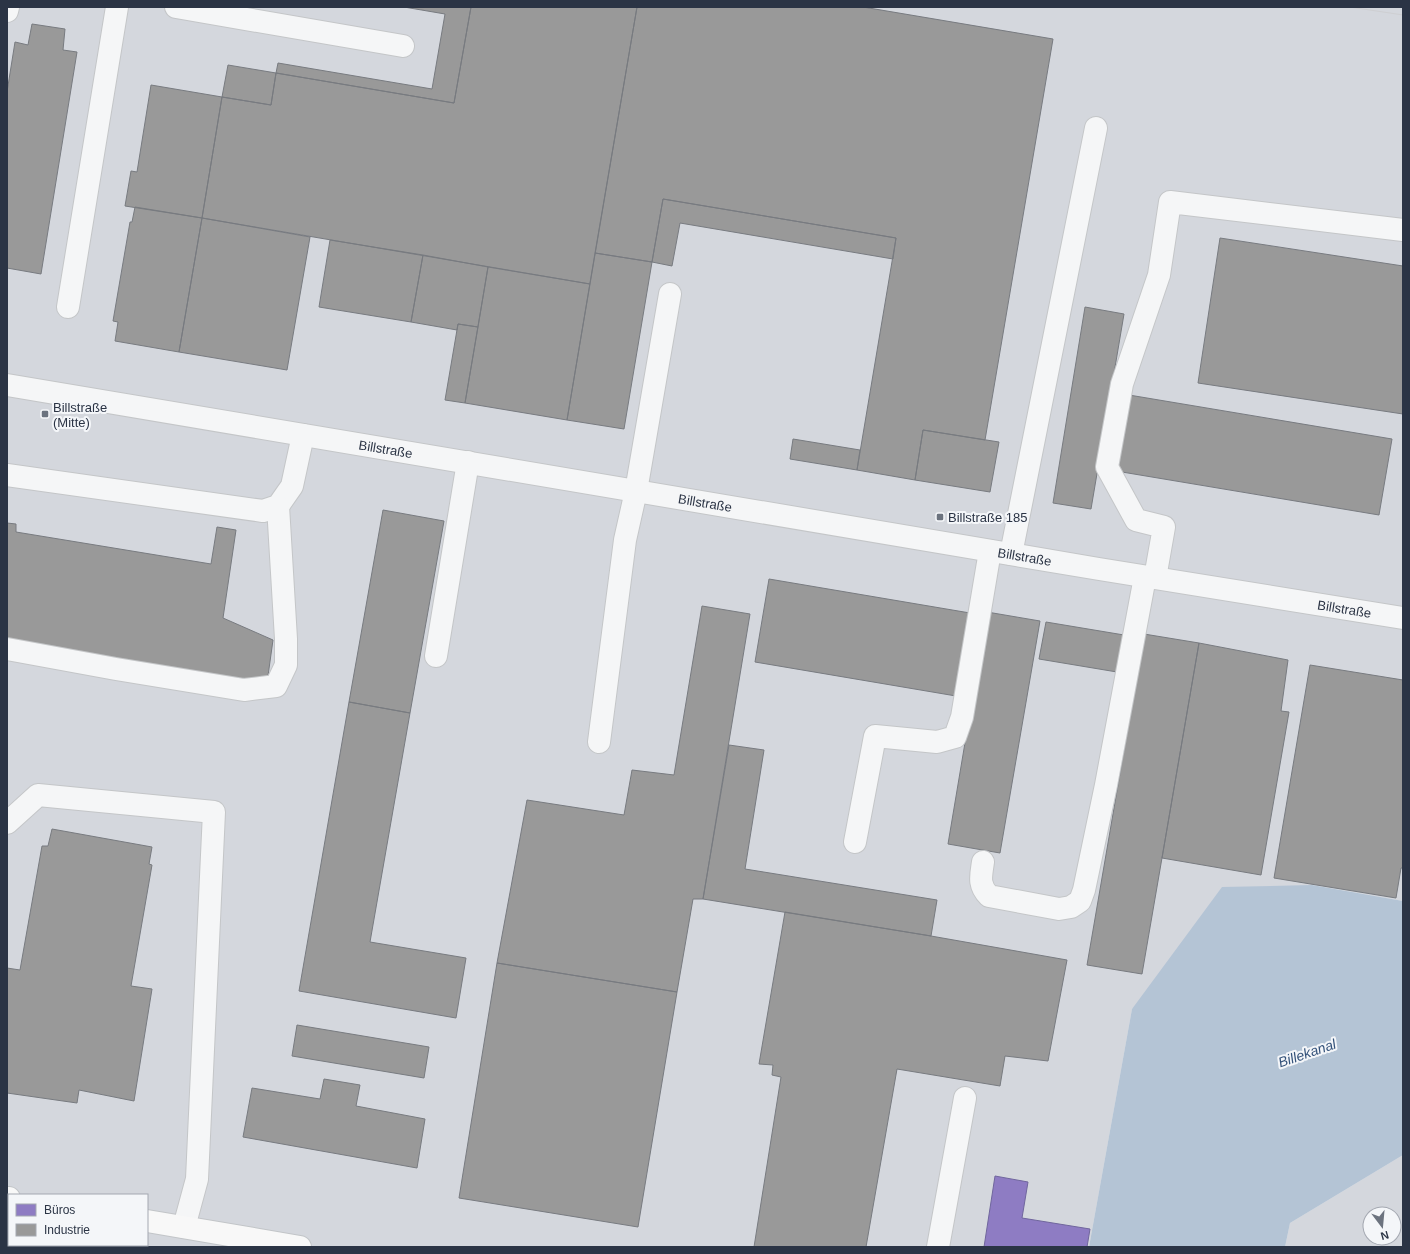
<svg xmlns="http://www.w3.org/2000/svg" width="1410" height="1254" viewBox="0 0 1410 1254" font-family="Helvetica,sans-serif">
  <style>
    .built { fill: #d4d7dd; fill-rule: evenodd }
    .water { fill: #b4c4d5 }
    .offices { fill: #8e7cc3; stroke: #70669d }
    .industry { fill: #999; stroke: #787b80 }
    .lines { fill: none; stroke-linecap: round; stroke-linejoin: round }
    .minor-casing { stroke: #c4c6c8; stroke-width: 24 }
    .major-casing { stroke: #c2c5c8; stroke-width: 24 }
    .minor { stroke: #f5f6f7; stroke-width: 22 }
    .major { stroke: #f8f8f8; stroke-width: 22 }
    .tram { stroke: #cecfd2; stroke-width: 1 }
    .poi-dot { fill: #6c737f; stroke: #f4f6f9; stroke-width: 1.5 }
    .labels { text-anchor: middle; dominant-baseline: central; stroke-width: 4; stroke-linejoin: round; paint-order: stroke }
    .poi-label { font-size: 13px; fill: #2b3445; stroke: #f4f6f9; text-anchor: start }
    .street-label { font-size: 13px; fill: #2b3445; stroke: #f4f6f9 }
    .water-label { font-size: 14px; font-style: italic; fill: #34527a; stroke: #f4f6f9 }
  </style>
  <rect width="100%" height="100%" fill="#e6e8ea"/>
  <path class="built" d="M7,7H1403V901L1312,885L1132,1009L1089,1247H7ZM9,1195H147V1245H9Z
    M1403,1155V1247H1285L1290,1223ZM1370,1214H1394V1238H1370Z"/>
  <path class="water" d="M1312,885L1403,901V1155L1290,1223L1285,1247H1089L1132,1009L1222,887Z"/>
  <path class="offices" d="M995,1176L1028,1182L1022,1218L1090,1229L1087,1247H984Z"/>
  <path class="industry" d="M404,7H471L454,103L276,73L278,63L432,89L445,14Z
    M471,7H637L590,284L202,218L222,97L271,105L276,73L454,103Z
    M637,7H863L1053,39L985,440L923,430L915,480L857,470L896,238L663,199L652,262L595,253Z
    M32,24L65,29L63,50L77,52L41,274L7,268V92L15,42L28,45Z
    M228,65L276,73L271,105L222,97Z
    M151,85L222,97L202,218L125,206L131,171L137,172Z
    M663,199L896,238L893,259L680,223L672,266L652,262Z
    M135,207L202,218L179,352L115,341L118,322L113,321L130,222H132Z
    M202,218L310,237L287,370L179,352Z
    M1220,238L1403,266V414L1198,383Z
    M330,240L423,255L411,322L319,307Z
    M595,253L652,262L624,429L567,420Z
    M423,255L488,267L478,327L458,324L457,330L411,322Z
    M488,267L590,284L567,420L465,403Z
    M1085,307L1124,314L1091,509L1053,503Z
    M458,324L478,327L465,403L445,400Z
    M1129,395L1392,439L1379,515L1116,471Z
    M923,430L999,442L990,492L915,480Z
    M793,439L860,450L857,470L790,459Z
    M383,510L444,521L410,713L349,702Z
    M7,523L16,524V532L211,564L217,527L236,530L223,618L273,640L267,683L7,641Z
    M769,579L970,613L956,696L755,662Z
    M702,606L750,614L703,899H693L677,992L497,963L527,800L624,815L632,770L674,775Z
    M987,612L1040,621L1000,853L948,844Z
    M1046,622L1124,635L1117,672L1039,659Z
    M1144,634L1199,643L1142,974L1087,965Z
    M1199,643L1288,660L1281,711L1289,712L1261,875L1162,858Z
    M1310,665L1403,680V868H1401L1396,898L1274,878Z
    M349,702L410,713L370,942L466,958L456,1018L299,991Z
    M729,745L764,750L745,869L937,900L931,936L703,899Z
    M52,829L152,847L149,864L152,865L131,986L152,989L134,1101L79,1090L77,1103L7,1093V968L20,970L42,846H48Z
    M785,912L931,936L1067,960L1048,1061L1005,1056L1000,1086L897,1069L866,1247H754L781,1077L772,1075L773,1065L759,1064Z
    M497,963L677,992L638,1227L459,1198Z
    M297,1025L429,1047L424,1078L292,1056Z
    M324,1079L360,1085L356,1106L425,1119L417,1168L243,1137L252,1088L320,1099Z"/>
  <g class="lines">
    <g class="minor-casing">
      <g id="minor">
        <path d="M176,7L403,46"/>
        <path d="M7,11L8,7"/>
        <path d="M68,307L117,7"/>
        <path id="s1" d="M7,385L1099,569L1403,618"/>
        <path d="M7,475L263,511L278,506L292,486L303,435"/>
        <path d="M1011,554L1096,128"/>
        <path d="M1155,578L1164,527L1136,520L1107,467L1122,384L1159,275L1170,202L1403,230"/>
        <path d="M7,649L116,669L244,690L276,686L286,665V639L278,506"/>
        <path d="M436,656L468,462"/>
        <path d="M599,742L625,540L636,491L670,294"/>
        <path d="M7,823L38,795L214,812L197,1179L184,1227"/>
        <path d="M855,842L875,736L937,742L955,737L962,717L990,551"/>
        <path d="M983,862C981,876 978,885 989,896L1059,909L1071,907L1080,901L1084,890L1106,785L1145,577"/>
        <path d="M98,1247L99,1245"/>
        <path d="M938,1247L965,1098"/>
      </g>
    </g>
    <g class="major-casing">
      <path id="major" d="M7,1198H9
        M147,1221L300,1247"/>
    </g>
    <use href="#minor" class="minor"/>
    <use href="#major" class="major"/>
    <path class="tram" d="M1350,7L1403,15"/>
  </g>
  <g class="poi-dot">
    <rect x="41" y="410" width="8" height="8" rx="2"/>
    <rect x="936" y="513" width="8" height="8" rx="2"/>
  </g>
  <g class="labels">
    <g class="poi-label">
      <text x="53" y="407">Billstraße<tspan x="53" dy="15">(Mitte)</tspan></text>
      <text x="948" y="517">Billstraße 185</text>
    </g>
    <g class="street-label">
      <text stroke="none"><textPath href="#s1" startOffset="384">Billstraße</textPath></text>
      <text stroke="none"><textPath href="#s1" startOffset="708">Billstraße</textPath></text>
      <text stroke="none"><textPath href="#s1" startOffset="1032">Billstraße</textPath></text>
      <text stroke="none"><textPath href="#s1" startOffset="1356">Billstraße</textPath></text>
    </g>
    <g class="water-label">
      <text transform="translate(1307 1053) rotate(-19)">Billekanal</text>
    </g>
  </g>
  <rect width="1410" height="1254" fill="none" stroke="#2b3445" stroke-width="16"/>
  <rect x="8" y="1194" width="140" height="52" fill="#f4f6f9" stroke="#a4a8b1"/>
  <rect x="16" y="1204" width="20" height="12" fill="#8e7cc3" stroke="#a4a8b1"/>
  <text x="44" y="1214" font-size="12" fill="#2b3445">Büros</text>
  <rect x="16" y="1224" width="20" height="12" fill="#999999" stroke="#a4a8b1"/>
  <text x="44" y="1234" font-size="12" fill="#2b3445">Industrie</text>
  <g transform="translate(1382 1226) rotate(164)"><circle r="19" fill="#f4f6f9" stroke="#a4a8b1"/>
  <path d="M0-3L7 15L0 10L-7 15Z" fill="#6c737f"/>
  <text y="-6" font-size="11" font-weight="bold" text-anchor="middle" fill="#2b3445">N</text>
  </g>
</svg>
